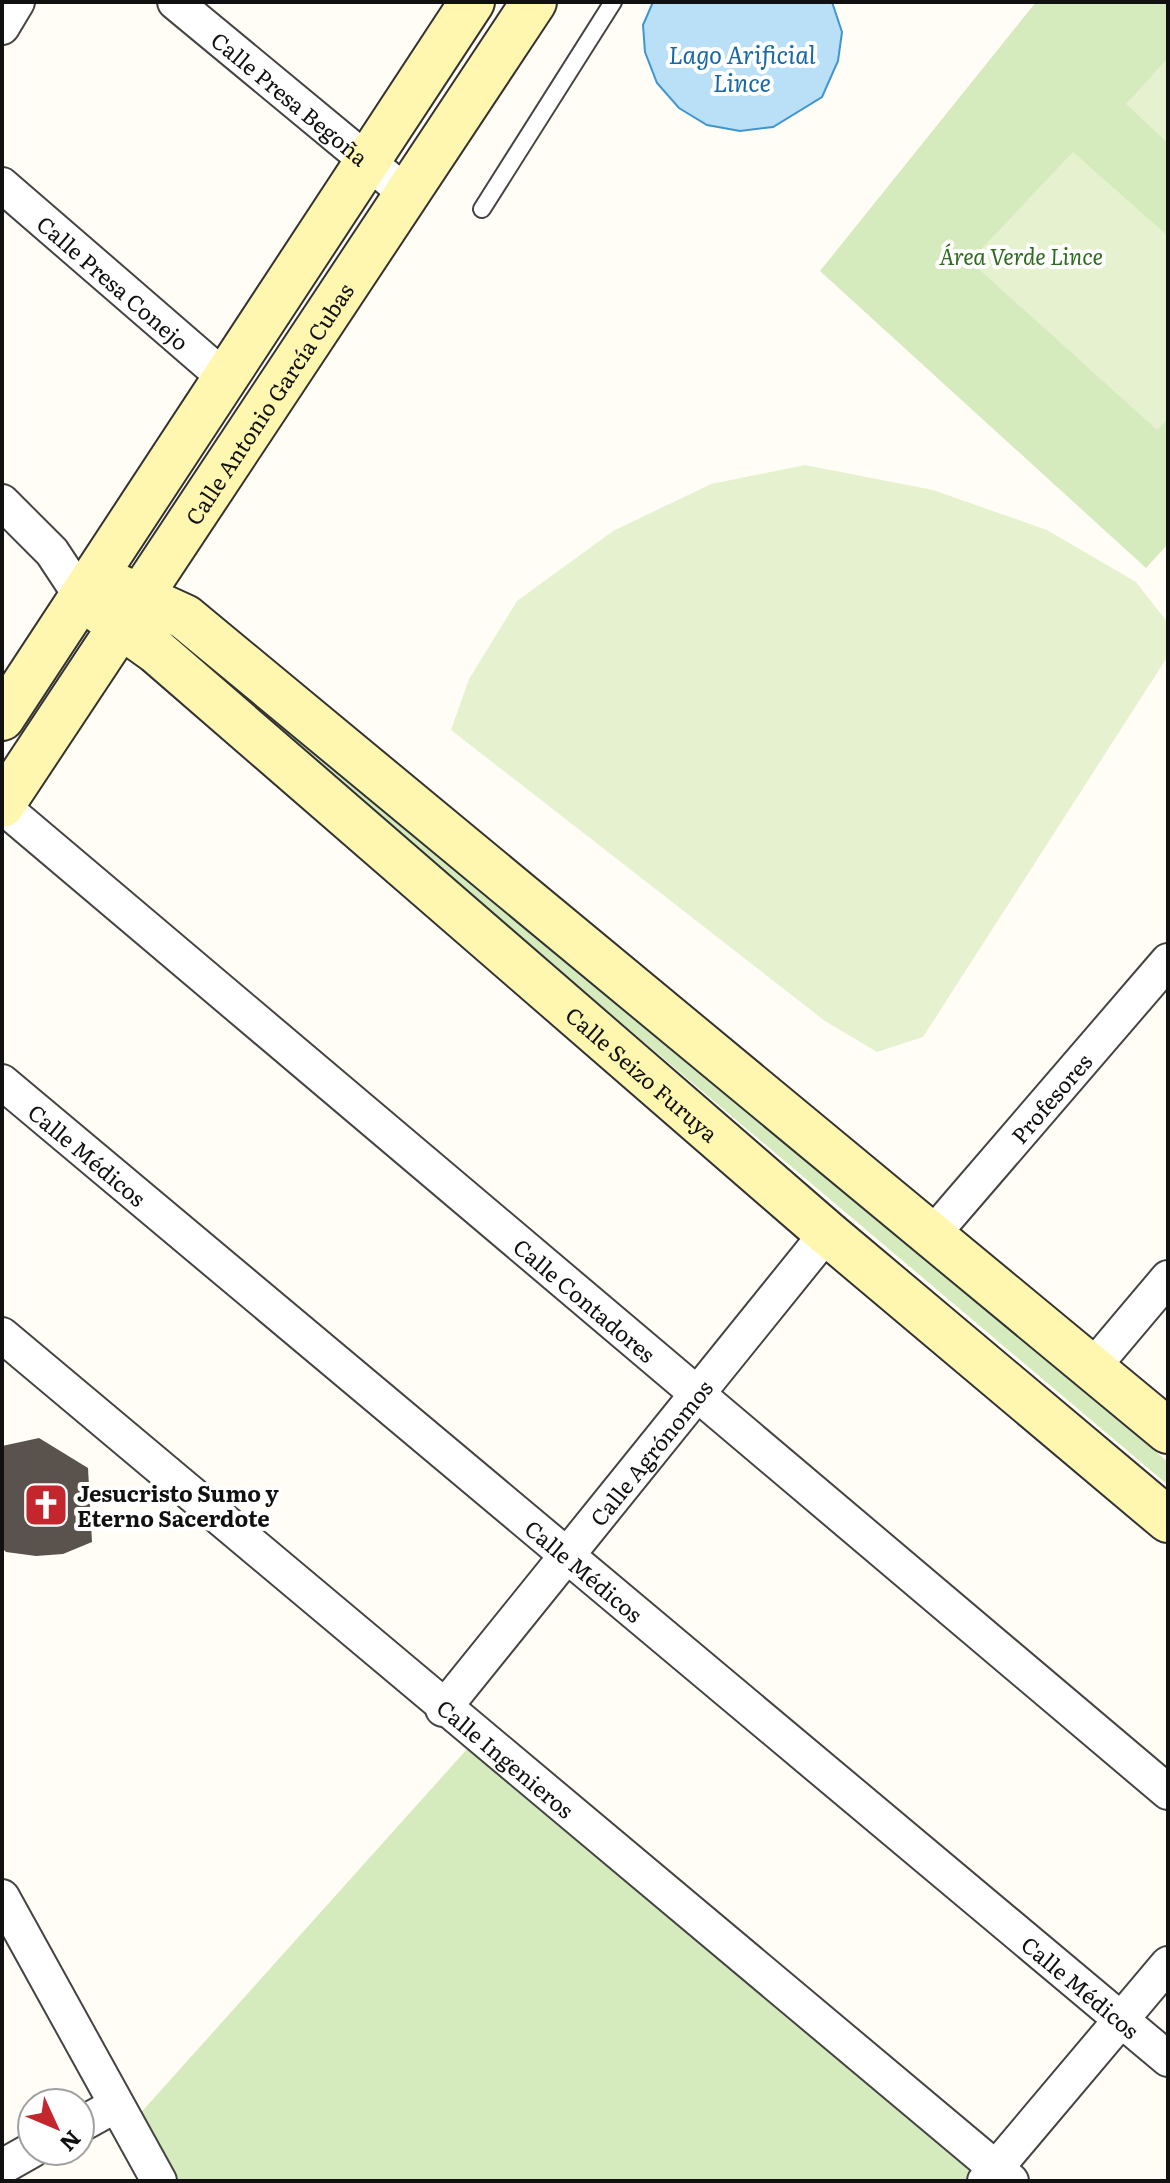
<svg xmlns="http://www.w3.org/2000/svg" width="1170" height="2183" viewBox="0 0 1170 2183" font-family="Literata,serif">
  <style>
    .green { fill: #d5ebbd }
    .pitch { fill: #e6f2cf }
    .water { fill: #b9e0f7; stroke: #3f96cf; stroke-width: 2 }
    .building { fill: #5a524d }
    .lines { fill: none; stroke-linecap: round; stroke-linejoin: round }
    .lane-casing { stroke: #444; stroke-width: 20 }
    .street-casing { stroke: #444; stroke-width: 38 }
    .secondary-casing { stroke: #333; stroke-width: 48 }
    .lane { stroke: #fff; stroke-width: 16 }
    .street { stroke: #fff; stroke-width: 34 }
    .secondary { stroke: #fff6b0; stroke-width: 44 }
    .labels { text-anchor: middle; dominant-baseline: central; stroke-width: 8; stroke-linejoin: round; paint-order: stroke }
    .street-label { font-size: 22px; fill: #111; stroke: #fff }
    .park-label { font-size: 22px; font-style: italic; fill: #2f6b1f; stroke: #fff }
    .poi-label { font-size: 22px; font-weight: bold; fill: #111; stroke: #fff; text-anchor: start }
    .water-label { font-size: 24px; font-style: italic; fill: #1768a6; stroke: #fff }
  </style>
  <rect width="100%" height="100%" fill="#fffdf5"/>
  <path class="green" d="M1036,2H1168V544L1146,568L820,271Z
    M178,623L1168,1462V1485L165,637Z
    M477,1738L990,2172L983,2181H159L128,2127Z"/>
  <path class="pitch" d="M1168,58V143L1126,104Z
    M1073,152L1168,236V419L1157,430L970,261Z
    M805,465L933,490L1047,530L1136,582L1168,623V656L923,1037L877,1052L825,1021L451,730L469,679L517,601L613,531L711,484Z"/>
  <path class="water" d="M653,2H832L842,32L838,61L822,97L773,127L740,131L707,125L679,108L657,83L645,52L643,25Z"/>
  <path class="building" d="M39,1438L88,1468L92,1542L63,1554L36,1556L6,1552L2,1548V1446Z"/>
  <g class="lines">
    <g class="lane-casing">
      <path id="lane" d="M482,209L613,2"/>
    </g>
    <g class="street-casing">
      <g id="street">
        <path id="s1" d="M175,2L407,194"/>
        <path d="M2,27L17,2"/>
        <path id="s2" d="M2,185L225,378"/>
        <path d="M2,502L52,552L83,599"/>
        <path id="s3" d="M2,806L1168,1792"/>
        <path id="s4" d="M2,1082L1168,2059"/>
        <path id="s5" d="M933,1234L1168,961"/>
        <path id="s6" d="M2,1335L1011,2181"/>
        <path d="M1092,1368L1168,1278"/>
        <path id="s7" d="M443,1709L827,1233"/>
        <path d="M2,1897L159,2181"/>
        <path d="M80,2125L116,2105"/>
        <path d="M2,2167L32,2150"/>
        <path d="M985,2181L1168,1964"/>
      </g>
    </g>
    <g class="secondary-casing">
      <g id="secondary">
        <path d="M97,577L185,617L1168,1431"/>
        <path id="s8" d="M83,599L156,651L827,1233L1168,1520"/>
        <path d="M2,718L472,2"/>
        <path id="s9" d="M2,805L534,2"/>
      </g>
    </g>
    <use href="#lane" class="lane"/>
    <use href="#street" class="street"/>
    <use href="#secondary" class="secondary"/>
  </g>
  <defs>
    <g id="church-square" transform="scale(2.3)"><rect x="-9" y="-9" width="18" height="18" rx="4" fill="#c4262e" stroke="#fff"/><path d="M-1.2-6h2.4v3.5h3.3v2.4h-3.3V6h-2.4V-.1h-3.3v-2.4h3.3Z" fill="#fff"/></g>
  </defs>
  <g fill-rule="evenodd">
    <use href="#church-square" x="46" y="1505"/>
  </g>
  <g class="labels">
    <g class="street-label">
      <text stroke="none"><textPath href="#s1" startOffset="150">Calle Presa Begoña</textPath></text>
      <text stroke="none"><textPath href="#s2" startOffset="148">Calle Presa Conejo</textPath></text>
      <text stroke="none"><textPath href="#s9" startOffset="482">Calle Antonio García Cubas</textPath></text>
      <text stroke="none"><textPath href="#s8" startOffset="734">Calle Seizo Furuya</textPath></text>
      <text stroke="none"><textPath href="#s5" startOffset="180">Profesores</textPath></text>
      <text stroke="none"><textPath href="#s4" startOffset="112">Calle Médicos</textPath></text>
      <text stroke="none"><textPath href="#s3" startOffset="764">Calle Contadores</textPath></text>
      <text stroke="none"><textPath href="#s7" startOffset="330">Calle Agrónomos</textPath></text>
      <text stroke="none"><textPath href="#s4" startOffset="760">Calle Médicos</textPath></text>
      <text stroke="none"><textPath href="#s6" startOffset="658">Calle Ingenieros</textPath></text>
      <text stroke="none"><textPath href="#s4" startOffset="1408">Calle Médicos</textPath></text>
    </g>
    <g class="park-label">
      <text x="1021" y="255">Área Verde Lince</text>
    </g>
    <g class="poi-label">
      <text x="77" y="1492">Jesucristo Sumo y<tspan x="77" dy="25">Eterno Sacerdote</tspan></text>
    </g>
    <g class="water-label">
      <text x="742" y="53">Lago Arificial<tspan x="742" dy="28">Lince</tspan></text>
    </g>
  </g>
  <rect width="1170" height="2183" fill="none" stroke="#111111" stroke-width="8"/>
  <g transform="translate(56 2127) rotate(134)"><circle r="38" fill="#ffffff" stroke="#a0a0a0" stroke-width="2"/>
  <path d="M0-6L14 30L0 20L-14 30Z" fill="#c4262e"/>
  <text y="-12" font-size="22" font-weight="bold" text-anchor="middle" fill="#111111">N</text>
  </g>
</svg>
